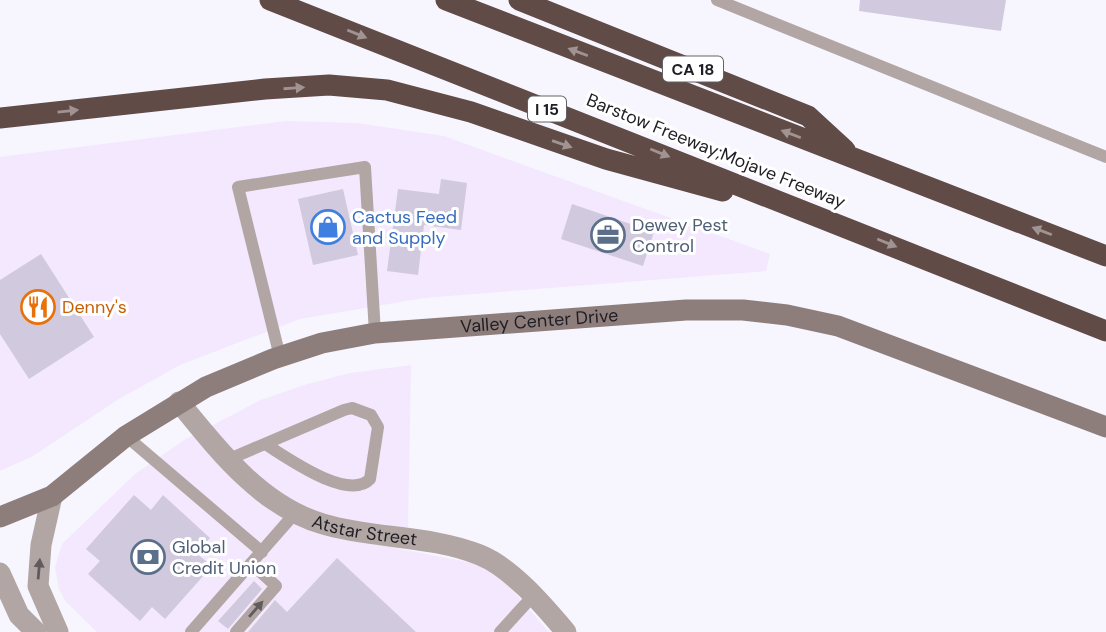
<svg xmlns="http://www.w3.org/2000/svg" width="1106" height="632" viewBox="0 0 1106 632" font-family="'DM Sans',sans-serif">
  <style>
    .commercial { fill: #f3e8fd }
    .building { fill: #d1c9dd }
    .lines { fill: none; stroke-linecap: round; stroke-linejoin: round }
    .lane { stroke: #b1a6a3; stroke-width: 12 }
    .street { stroke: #b1a6a3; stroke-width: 21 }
    .secondary { stroke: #8e7e7b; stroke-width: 21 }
    .highway { stroke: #604b47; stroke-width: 21 }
    .oneway { fill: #a09391 }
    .oneway2 { fill: #615b5e }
    .labels { text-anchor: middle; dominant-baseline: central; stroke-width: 6; stroke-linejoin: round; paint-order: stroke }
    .shield { fill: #fff; stroke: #626266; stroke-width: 2 }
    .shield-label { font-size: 16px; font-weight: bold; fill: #1f1e25 }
    .street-label { font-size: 18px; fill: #1f1e25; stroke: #fff }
    .shop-label { font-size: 18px; fill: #366cbe; stroke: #fff; text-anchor: start }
    .service-label { font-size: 18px; fill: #4e5e75; stroke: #fff; text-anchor: start }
    .food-label { font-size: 18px; fill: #c56008; stroke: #fff; text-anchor: start }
  </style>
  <rect width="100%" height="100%" fill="#f7f6ff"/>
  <path class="commercial" d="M286,121L357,123L444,136L770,254L766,271L424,298L300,319L180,365L119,399L33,456L0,471V157Z
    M411,365L408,527L354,540L478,564L504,580L549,632H97L66,602L59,589L55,567L62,544L135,474L184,440L261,400L307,384L350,373Z"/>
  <path class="building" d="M860,0H1006L1001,31L859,11Z
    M441,179L467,183L461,230L424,225L418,275L387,271L398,189L439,194Z
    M343,189L358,255L313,265L298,199Z
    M572,204L654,232L643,266L561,239Z
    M41,254L94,337L29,379L0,334V280Z
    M134,495L151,510L163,495L210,538L196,553L212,566L165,619L152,607L140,621L88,574L100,561L86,549Z
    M337,558L416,632H248L275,600L287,612Z
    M254,581L262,589L228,629L218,621Z"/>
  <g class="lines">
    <path class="lane" d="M717,0L1106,157
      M280,357L238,187L365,167L375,333
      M126,436L262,552
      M227,460L344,410L352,408L371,415L378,427L370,479C348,502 286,457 265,444
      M191,632L296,512
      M236,632L276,586L251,563
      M500,632L532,597"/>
    <g class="street">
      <path id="s1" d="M179,402C218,450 261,506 323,524C373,539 431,535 480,555C512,568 544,606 566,632"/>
      <path d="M52,496L41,545L38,586L58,632"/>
      <path d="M0,573L19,615L36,632"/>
    </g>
    <path class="secondary" id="s2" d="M0,517L52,496L126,436L206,387L273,359L322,343L375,333L686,310H743L787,315L838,326L1106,427"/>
    <path class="highway" d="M270,0L1106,331
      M446,0L1106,256
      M519,0L808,116L845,150
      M0,118L265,89L329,85L387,90L471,112L606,159L723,191"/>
  </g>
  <defs><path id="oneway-solid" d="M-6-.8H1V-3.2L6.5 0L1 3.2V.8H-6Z" transform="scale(1.75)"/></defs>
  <g class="oneway">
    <use href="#oneway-solid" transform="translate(357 34) rotate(22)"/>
    <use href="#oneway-solid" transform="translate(578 52) rotate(-159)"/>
    <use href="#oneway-solid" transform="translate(294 88) rotate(-4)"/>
    <use href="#oneway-solid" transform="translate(68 111) rotate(-6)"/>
    <use href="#oneway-solid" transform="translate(791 134) rotate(-159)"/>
    <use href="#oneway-solid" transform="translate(562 144) rotate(19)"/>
    <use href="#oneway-solid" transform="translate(660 153) rotate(22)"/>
    <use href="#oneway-solid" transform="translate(1042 231) rotate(-159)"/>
    <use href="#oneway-solid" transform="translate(887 243) rotate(22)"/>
  </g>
  <g class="oneway2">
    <use href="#oneway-solid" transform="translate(39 569) rotate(-85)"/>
    <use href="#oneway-solid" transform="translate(256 609) rotate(-49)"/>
  </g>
  <defs>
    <g id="shop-ring" transform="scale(1.75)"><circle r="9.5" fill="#fff" stroke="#3f7fe0" stroke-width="1.5"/><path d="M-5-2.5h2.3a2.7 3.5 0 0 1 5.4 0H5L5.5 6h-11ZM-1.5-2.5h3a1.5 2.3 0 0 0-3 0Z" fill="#3f7fe0"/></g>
    <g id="office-ring" transform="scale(1.75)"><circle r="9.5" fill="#fff" stroke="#5c6f8a" stroke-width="1.5"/><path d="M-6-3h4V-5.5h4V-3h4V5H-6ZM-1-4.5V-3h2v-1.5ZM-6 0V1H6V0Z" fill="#5c6f8a"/></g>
    <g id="restaurant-ring" transform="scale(1.75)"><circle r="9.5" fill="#fff" stroke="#e8710a" stroke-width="1.5"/><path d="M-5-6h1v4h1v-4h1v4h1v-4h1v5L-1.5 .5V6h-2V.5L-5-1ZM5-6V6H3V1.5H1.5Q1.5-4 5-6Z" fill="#e8710a"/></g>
    <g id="bank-ring" transform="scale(1.75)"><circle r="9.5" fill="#fff" stroke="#5c6f8a" stroke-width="1.5"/><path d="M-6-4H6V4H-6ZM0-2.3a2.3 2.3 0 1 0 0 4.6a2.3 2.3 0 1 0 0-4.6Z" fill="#5c6f8a"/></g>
  </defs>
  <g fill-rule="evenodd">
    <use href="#shop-ring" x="328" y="227"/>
    <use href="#office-ring" x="608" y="235"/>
    <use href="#restaurant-ring" x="38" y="307"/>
    <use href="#bank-ring" x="148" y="557"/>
  </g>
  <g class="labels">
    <g class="shield">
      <rect x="663" y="56.5" width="60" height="25" rx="5"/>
      <rect x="528" y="96.5" width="38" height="25" rx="5"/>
    </g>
    <g class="shield-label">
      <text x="693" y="69">CA 18</text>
      <text x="547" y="109">I 15</text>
    </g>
    <g class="street-label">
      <text transform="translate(716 151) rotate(22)">Barstow Freeway;Mojave Freeway</text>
      <text stroke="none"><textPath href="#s2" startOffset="588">Valley Center Drive</textPath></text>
      <text stroke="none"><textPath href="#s1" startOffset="234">Atstar Street</textPath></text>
    </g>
    <g class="shop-label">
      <text x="352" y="217">Cactus Feed<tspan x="352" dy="21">and Supply</tspan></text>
    </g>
    <g class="service-label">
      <text x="632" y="225">Dewey Pest<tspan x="632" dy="21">Control</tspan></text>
      <text x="172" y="547">Global<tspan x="172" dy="21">Credit Union</tspan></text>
    </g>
    <g class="food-label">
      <text x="62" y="307">Denny's</text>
    </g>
  </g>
</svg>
